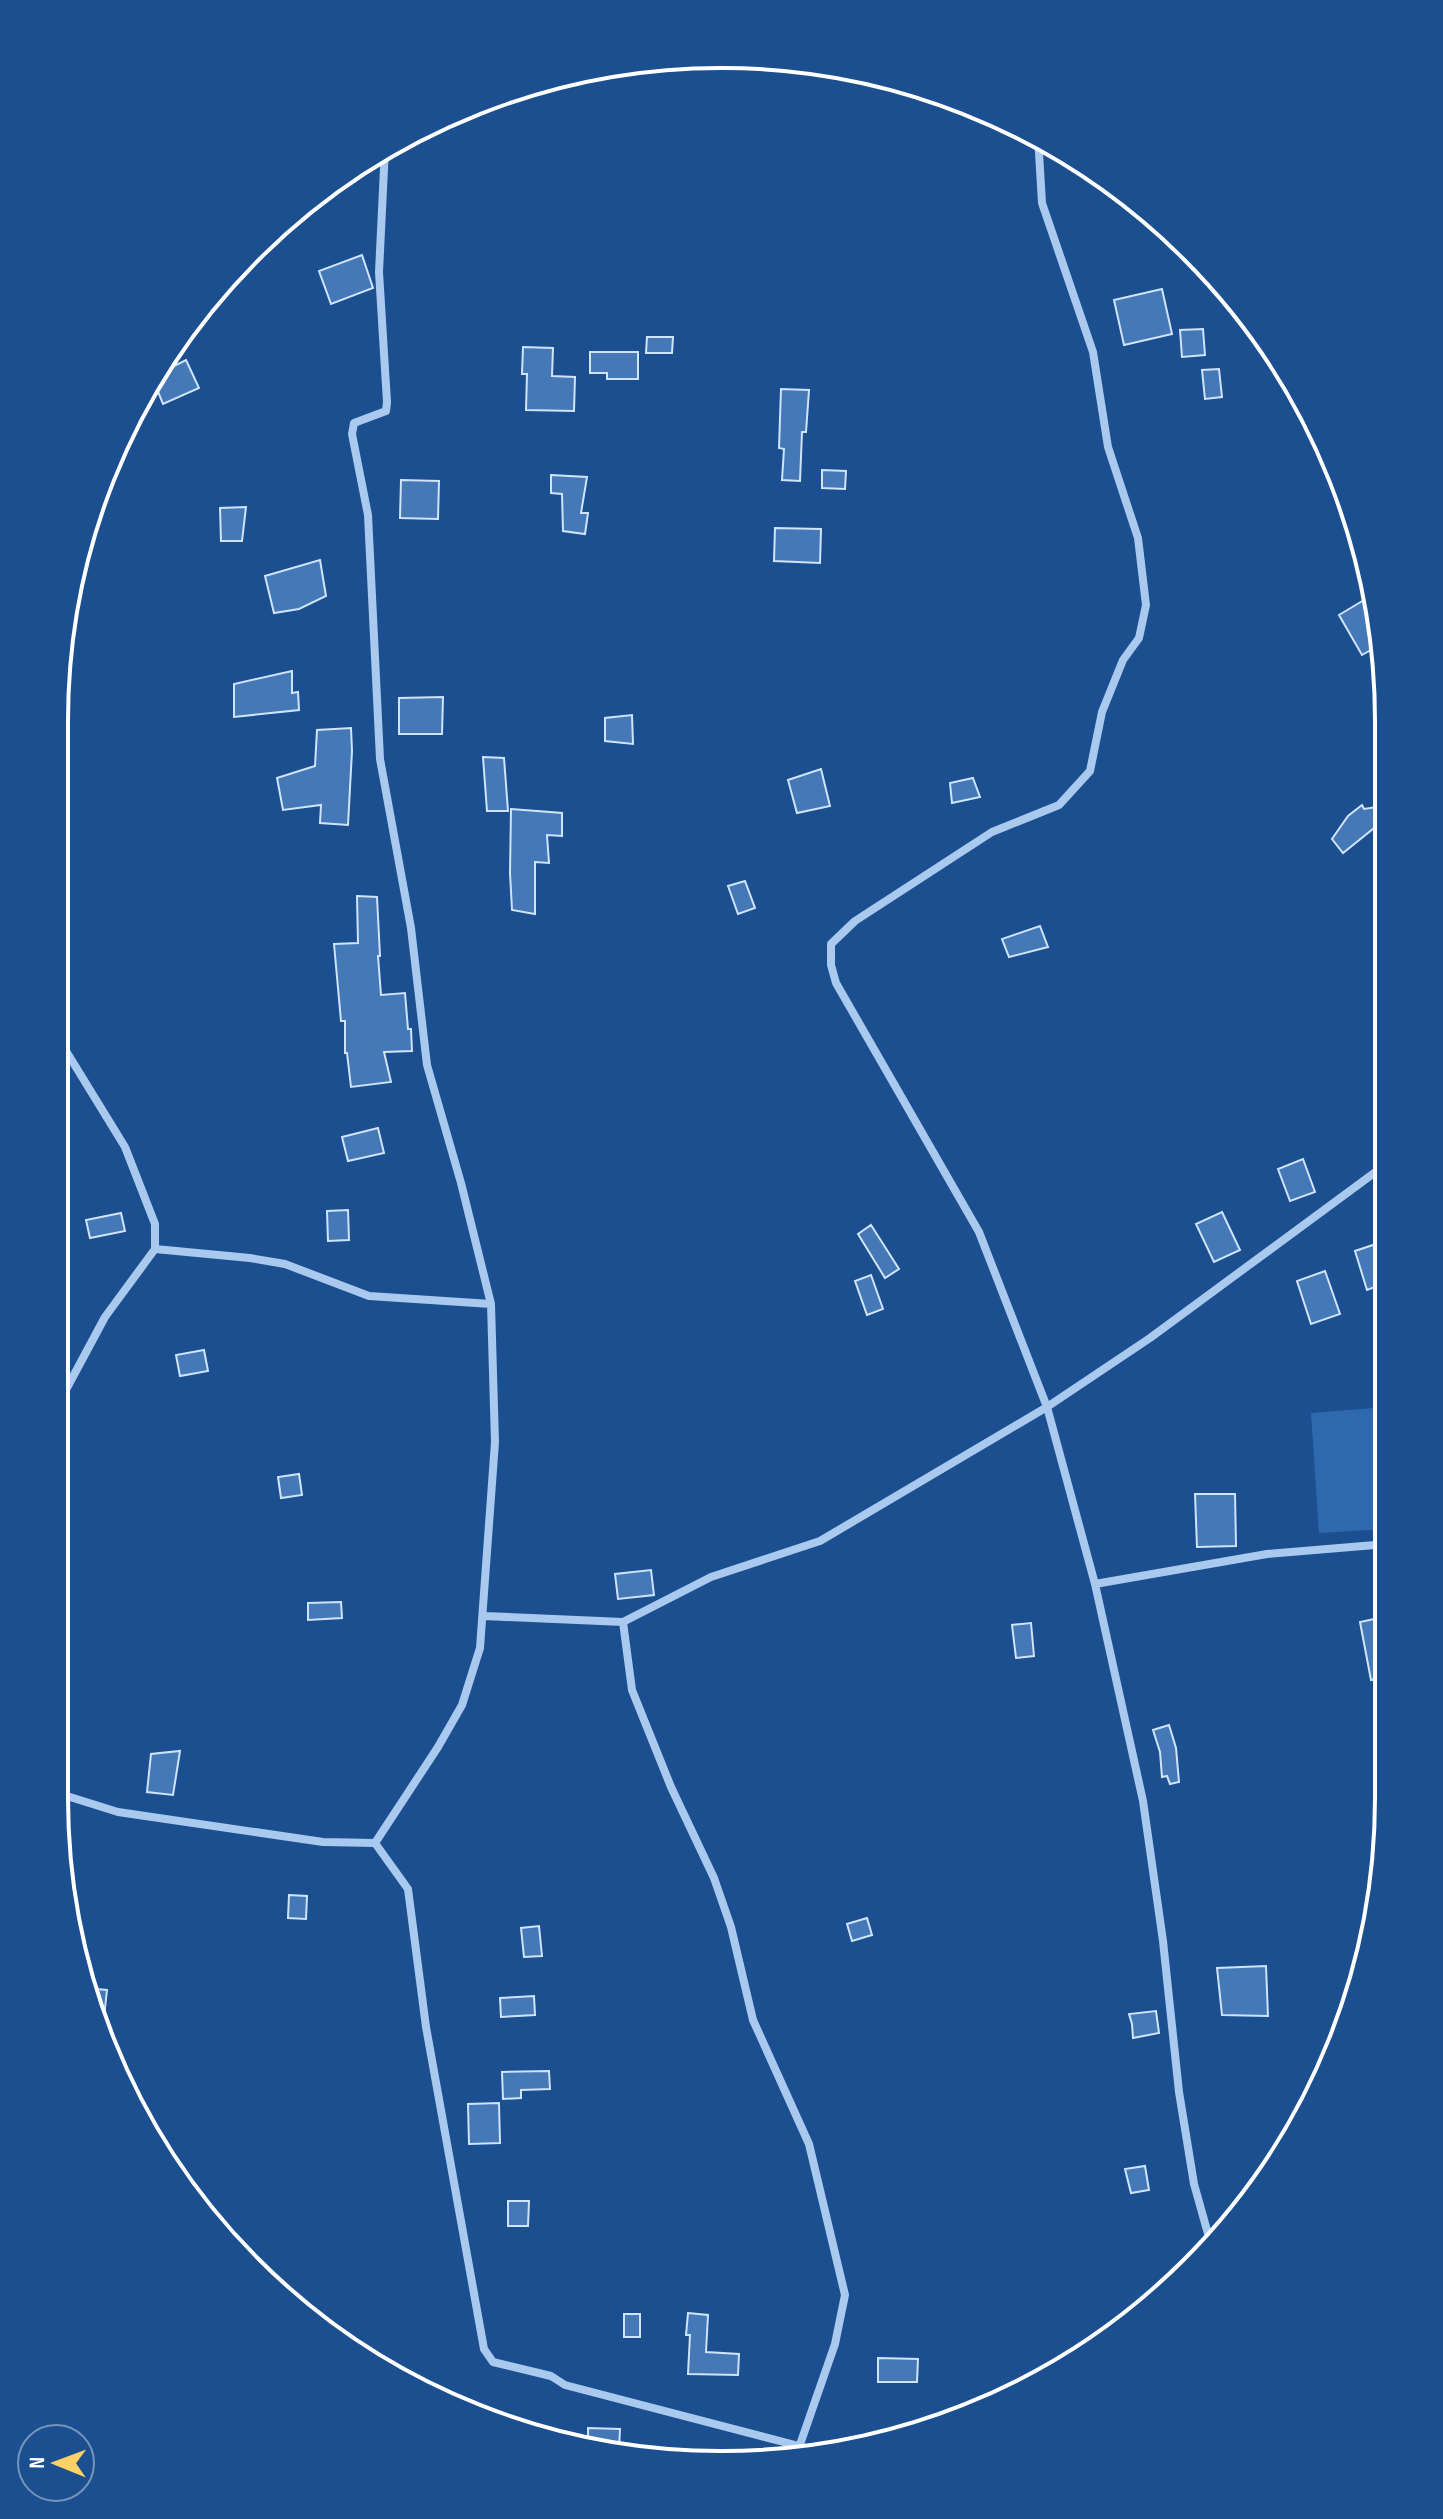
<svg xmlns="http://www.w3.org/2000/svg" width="1443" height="2519" viewBox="0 0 1443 2519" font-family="'Sofia Sans Condensed',sans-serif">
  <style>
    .green { fill: #2e69ad }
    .building { fill: #4478b7; stroke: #cfe3fa; stroke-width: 2 }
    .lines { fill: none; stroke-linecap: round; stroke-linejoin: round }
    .minor { stroke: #a9c9ee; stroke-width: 8 }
    .rim { fill: none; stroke: #fff; stroke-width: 4 }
  </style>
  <rect width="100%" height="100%" fill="#1b4f8f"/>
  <path class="green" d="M1386,1407V1529L1319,1533L1311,1413Z"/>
  <path class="building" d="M362,255L373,288L331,304L319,271Z
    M1162,289L1172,334L1124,345L1114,300Z
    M1203,329L1205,355L1182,357L1180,330Z
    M647,337H673L672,353H646Z
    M523,347L553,348L552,376L575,377L574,411L526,410L527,374H522Z
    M590,352H638V379H607V373H590Z
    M186,360L199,388L163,404L152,377Z
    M1219,369L1222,397L1205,399L1202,370Z
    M781,389L809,390L806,432H802L800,481L782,480L784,449L779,448Z
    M822,470L846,471L845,489L822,488Z
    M551,475L587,477L581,513H588L585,534L563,531L562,494L551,493Z
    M401,480L439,481L438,519L400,518Z
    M246,507L242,541H221L220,508Z
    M775,528L821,529L820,563L774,561Z
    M320,560L326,596L299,609L274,613L265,576Z
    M1374,594L1383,643L1362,655L1339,615Z
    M292,671V693L298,692L299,710L234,717V684Z
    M443,697L442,734H399V698Z
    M632,715L633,744L605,741V718Z
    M351,728L352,751L348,825L320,823L321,805L283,810L277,778L315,766L317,730Z
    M483,757L504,758L508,811H487Z
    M821,769L830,806L797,813L788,780Z
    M973,778L980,797L952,803L950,783Z
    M1362,805L1364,809L1384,806V820L1343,853L1332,839L1348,816Z
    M511,809L562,813V836L547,835L549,863L535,862V914L512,910L510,873Z
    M745,881L755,908L738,914L728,886Z
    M357,896L377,897L380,956H378L381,995L405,993L408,1029H411L412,1051L384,1052L391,1082L351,1087L347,1053H345V1021H341L334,944L358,943Z
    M1040,926L1048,947L1009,957L1002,939Z
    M378,1128L384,1153L348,1161L342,1137Z
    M1303,1159L1315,1192L1290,1201L1278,1169Z
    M348,1210L349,1240L328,1241L327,1211Z
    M1222,1212L1240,1250L1214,1262L1196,1224Z
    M121,1213L125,1231L90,1238L86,1220Z
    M871,1225L899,1269L885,1278L858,1234Z
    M1385,1241L1386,1283L1367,1290L1355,1251Z
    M1325,1271L1340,1314L1311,1324L1297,1281Z
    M871,1275L883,1309L867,1315L855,1281Z
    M204,1350L208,1371L180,1376L176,1355Z
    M299,1474L302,1495L281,1498L278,1477Z
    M1195,1494H1235L1236,1546L1197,1547Z
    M651,1570L654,1595L618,1599L615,1574Z
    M341,1602L342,1618L308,1620V1603Z
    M1384,1617L1387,1628V1677L1371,1680L1360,1622Z
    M1031,1623L1034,1656L1016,1658L1012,1625Z
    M1169,1725L1176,1748L1179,1782L1170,1784L1167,1776L1162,1777L1160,1752L1153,1730Z
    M180,1751L173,1795L147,1792L151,1754Z
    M289,1895L307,1896L306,1919L288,1918Z
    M867,1918L872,1935L852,1941L847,1924Z
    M539,1926L542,1956L524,1957L521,1928Z
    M1266,1966L1268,2016L1222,2015L1217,1968Z
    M85,1988L107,1990L102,2035L89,2012Z
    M534,1996L535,2015L501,2017L500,1998Z
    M1156,2011L1159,2033L1133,2038L1132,2024L1129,2014Z
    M549,2071L550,2089L521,2090V2098L503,2099L502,2072Z
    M499,2103L500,2143L469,2144L468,2104Z
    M1145,2166L1149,2190L1131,2193L1125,2169Z
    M508,2201H529L528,2226H508Z
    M688,2313L708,2315L706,2352L739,2354L738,2375L688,2374L690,2335H686Z
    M624,2314H640V2337H624Z
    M878,2358L918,2359L917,2382H878Z
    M588,2428L620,2429L619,2449L588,2446Z"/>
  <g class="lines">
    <path class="minor" d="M1038,136L1042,203L1093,352L1108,447L1138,538L1146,605L1139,638L1123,660L1102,712L1090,771L1059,805L992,832L855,921L831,944V965L836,983L979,1232L1047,1407L1095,1584L1143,1801L1163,1941L1179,2092L1194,2184L1210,2241
      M155,1249L250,1258L285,1264L369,1296L491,1304
      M54,1412L105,1317L155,1249V1224L125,1147L55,1033
      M1095,1584L1267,1554L1387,1544
      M484,1616L623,1622
      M54,1792L118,1812L323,1842L375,1843L408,1889L426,2027L484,2349L493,2362L551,2376L565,2385L799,2446
      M375,1843L438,1747L462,1705L480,1648L495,1442L491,1304L461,1183L427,1065L411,928L380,759L368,515L352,434L354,423L386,411L387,402L379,272L385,148
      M796,2456L835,2344L845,2295L809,2144L753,2020L731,1927L714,1878L671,1787L632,1690L623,1622L711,1577L820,1541L1047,1407L1150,1338L1385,1165"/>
  </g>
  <path d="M0 0H1443V2519H0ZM721 68H722A653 653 0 0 1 1375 721V1798A653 653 0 0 1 722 2451H721A653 653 0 0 1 68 1798V721A653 653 0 0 1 721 68Z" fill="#1b4f8f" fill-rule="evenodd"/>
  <path class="rim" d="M721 68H722A653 653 0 0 1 1375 721V1798A653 653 0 0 1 722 2451H721A653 653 0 0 1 68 1798V721A653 653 0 0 1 721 68Z"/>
  <g transform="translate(56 2463) rotate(271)"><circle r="38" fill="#1b4f8f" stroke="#7695bc" stroke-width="2"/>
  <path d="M0-6L14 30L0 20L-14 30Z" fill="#ffd166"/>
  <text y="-12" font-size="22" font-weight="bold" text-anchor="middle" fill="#ffffff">N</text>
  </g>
</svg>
